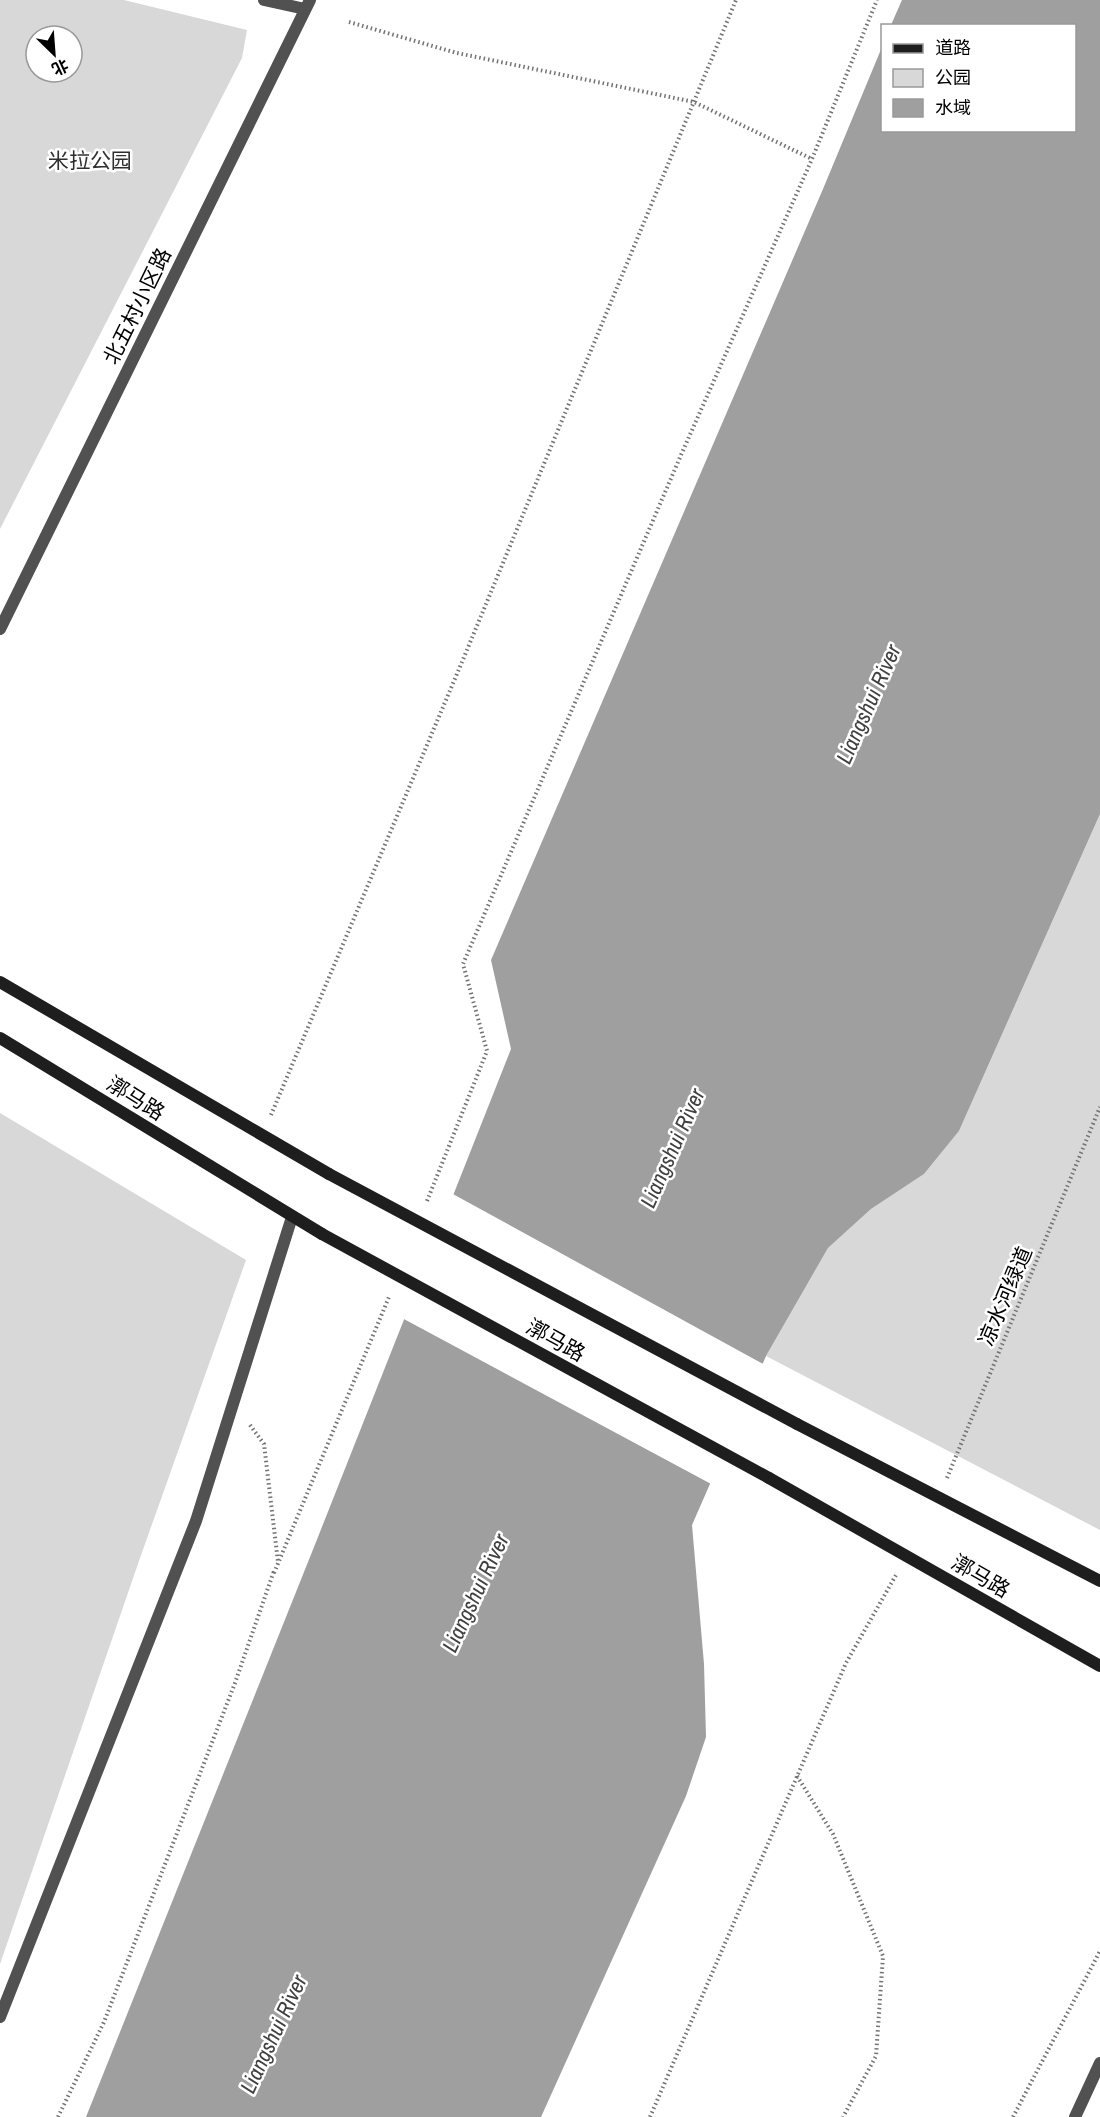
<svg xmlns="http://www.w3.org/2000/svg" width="1100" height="2117" viewBox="0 0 1100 2117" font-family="'Archivo Narrow','Noto Sans SC',sans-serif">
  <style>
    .green { fill: #d8d8d8; fill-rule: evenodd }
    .water { fill: #9f9f9f }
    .pier { fill: #fff }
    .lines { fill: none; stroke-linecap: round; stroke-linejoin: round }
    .path { stroke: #737373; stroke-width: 4; stroke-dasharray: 1.5 3; stroke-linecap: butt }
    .minor { stroke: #515151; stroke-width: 12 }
    .tertiary { stroke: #515151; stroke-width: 12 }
    .secondary { stroke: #1e1e1e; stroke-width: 12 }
    .secondary-bridge { stroke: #1e1e1e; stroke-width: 12 }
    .labels { text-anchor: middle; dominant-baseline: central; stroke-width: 5; stroke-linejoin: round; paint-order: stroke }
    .park-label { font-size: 21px; fill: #2f2f2f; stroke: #fff }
    .street-label { font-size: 21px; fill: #000; stroke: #fff }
    .water-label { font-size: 22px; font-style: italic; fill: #404040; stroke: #fff }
  </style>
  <rect width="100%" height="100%" fill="#fff"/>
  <path class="green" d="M0,0H124L247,30L242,58L0,529ZM36,36H72V72H36Z
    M1100,814V1530L766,1356L828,1248L871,1209L924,1174L959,1131Z
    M0,1113L246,1260L140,1558L0,1964Z"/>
  <path class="water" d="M902,0H1100V814L959,1131L924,1174L871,1209L828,1248L766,1356L692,1525L704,1664L706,1737L686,1796L541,2117H86L316,1542L511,1049L491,960L823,189L882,47V130H1074V26L891,25Z"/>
  <path class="pier" d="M451,1193L765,1365L713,1485L402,1318Z"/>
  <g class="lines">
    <path class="path" d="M349,22L457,53L694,102L812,159
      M271,1115L462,662L736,0
      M427,1201L487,1051L463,964L681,455L812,159L877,0
      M250,1425L264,1444L278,1562
      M947,1478L1100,1107
      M274,1573L389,1297
      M797,1776L833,1834L883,1956L876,2056L843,2117
      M58,2117L104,2022L235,1683L274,1571
      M650,2117L846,1663L896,1575
      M1013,2117L1100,1951"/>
    <path class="minor" d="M264,0L305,9
      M0,2017L196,1521L292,1217"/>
    <path class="tertiary" d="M0,629L310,0
      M1075,2117L1100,2063"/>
    <path class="secondary" d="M0,982L329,1174
      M0,1038L322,1234
      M797,1424L1100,1581
      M769,1478L1100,1666"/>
    <path class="secondary-bridge" d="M329,1174L797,1424
      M322,1234L769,1478"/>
  </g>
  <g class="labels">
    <g class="park-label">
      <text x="90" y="160">米拉公园</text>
    </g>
    <g class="street-label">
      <text transform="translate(137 306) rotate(-64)">北五村小区路</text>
      <text transform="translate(136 1098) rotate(32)">漷马路</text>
      <text transform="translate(1005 1296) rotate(-67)">凉水河绿道</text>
      <text transform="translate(556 1340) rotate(29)">漷马路</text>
      <text transform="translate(981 1576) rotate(30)">漷马路</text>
    </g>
    <g class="water-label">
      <text transform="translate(868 704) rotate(-66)">Liangshui River</text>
      <text transform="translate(672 1148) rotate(-66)">Liangshui River</text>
      <text transform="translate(475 1593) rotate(-65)">Liangshui River</text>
      <text transform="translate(273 2034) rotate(-65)">Liangshui River</text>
    </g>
  </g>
  <rect x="881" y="24" width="195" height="108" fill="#ffffff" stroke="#999999" stroke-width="1.5"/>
  <rect x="893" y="44" width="30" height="9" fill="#1e1e1e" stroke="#999999" stroke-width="1.5"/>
  <text x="935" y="54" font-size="18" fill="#000000">道路</text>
  <rect x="893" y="69" width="30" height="18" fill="#d8d8d8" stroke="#999999" stroke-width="1.5"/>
  <text x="935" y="84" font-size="18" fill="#000000">公园</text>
  <rect x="893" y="99" width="30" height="18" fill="#9f9f9f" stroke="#999999" stroke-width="1.5"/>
  <text x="935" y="114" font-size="18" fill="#000000">水域</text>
  <g transform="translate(54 54) rotate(155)"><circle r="28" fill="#ffffff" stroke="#999999" stroke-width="1.5"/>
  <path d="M0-4.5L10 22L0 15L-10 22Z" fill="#000000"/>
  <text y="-9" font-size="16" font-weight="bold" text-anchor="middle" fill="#000000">北</text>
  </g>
</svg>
